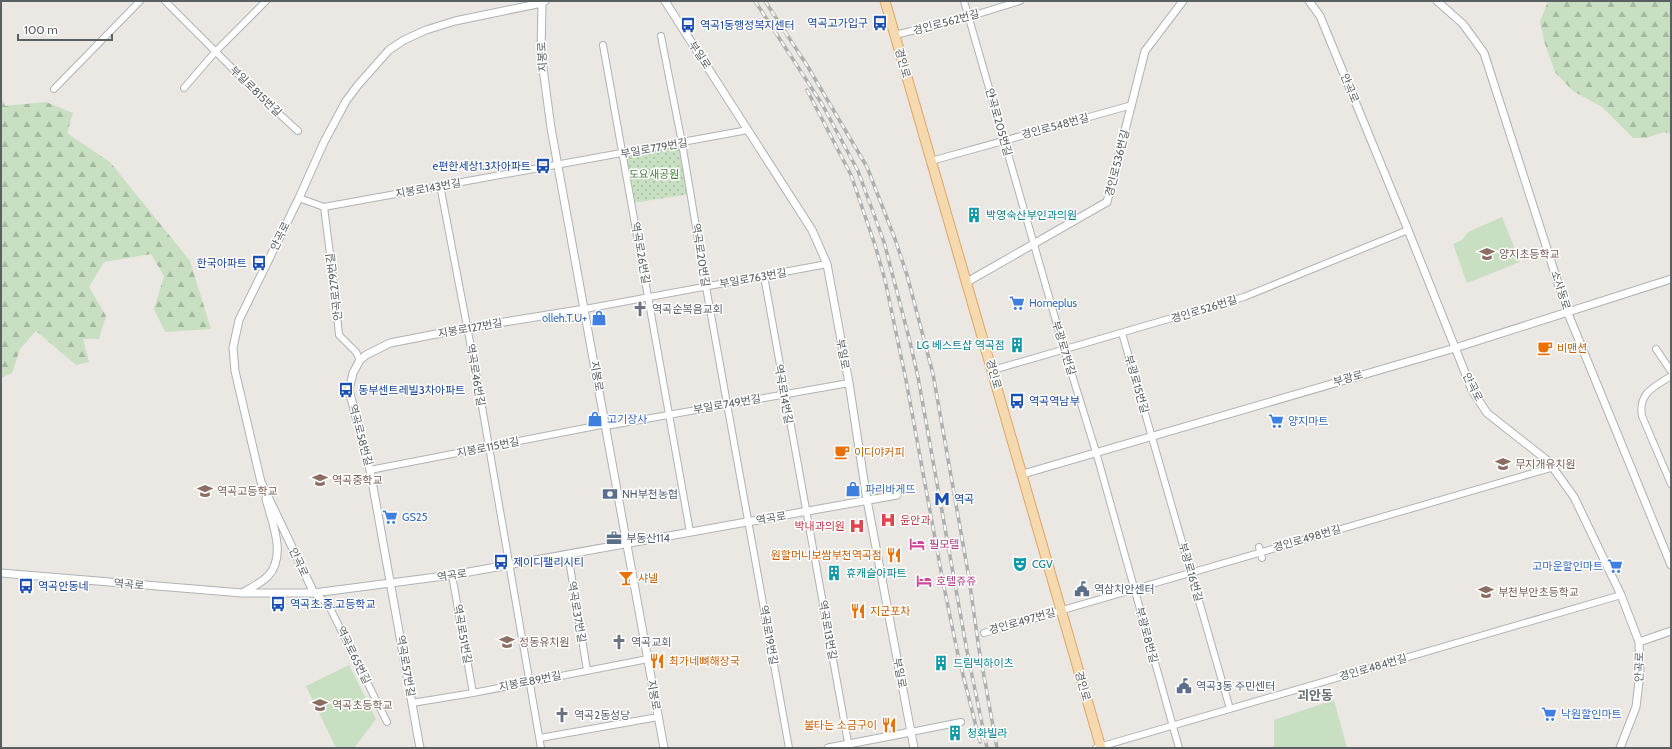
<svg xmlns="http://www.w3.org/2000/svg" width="1672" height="749" viewBox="0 0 1672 749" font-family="Cabin,'Noto Sans KR',sans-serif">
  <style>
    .forest { fill: url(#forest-firs) }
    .park { fill: url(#park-dots) }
    .garden { fill: #c8e0c1 }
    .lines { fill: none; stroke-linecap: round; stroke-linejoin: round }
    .minor-casing { stroke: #afb3b6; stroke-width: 8 }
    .tertiary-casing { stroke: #afb3b6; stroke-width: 9 }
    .primary-casing { stroke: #dfa568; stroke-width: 11 }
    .minor { stroke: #fff; stroke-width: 6 }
    .tertiary { stroke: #fff; stroke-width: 7 }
    .primary { stroke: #f4daae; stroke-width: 9 }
    .rail-casing { stroke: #aeafaf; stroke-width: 3.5 }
    .rail { stroke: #fff; stroke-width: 2; stroke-dasharray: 6; stroke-linecap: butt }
    .labels { text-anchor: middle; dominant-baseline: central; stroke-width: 3; stroke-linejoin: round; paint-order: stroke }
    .street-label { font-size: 11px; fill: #5a5f61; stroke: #fff }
    .transit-label { font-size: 11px; fill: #164399; stroke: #fff; text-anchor: start }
    .park-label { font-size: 11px; fill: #487c3e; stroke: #fff }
    .culture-label { font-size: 11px; fill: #0d838f; stroke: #fff; text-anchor: start }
    .education-label { font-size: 11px; fill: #785e54; stroke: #fff; text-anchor: start }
    .shop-label { font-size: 11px; fill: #366cbe; stroke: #fff; text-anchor: start }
    .worship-label { font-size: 11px; fill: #5b616d; stroke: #fff; text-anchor: start }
    .food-label { font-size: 11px; fill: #c56008; stroke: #fff; text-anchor: start }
    .service-label { font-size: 11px; fill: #4e5e75; stroke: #fff; text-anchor: start }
    .health-label { font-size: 11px; fill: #be3a42; stroke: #fff; text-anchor: start }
    .hotel-label { font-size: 11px; fill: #b23c85; stroke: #fff; text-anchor: start }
    .quarter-label { font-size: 13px; font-weight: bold; fill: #6b7173; stroke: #fff }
  </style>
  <defs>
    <pattern id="forest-firs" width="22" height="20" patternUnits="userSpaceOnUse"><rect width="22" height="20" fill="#c8e0c1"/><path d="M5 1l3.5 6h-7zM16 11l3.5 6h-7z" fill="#a5b9a0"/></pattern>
    <pattern id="park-dots" width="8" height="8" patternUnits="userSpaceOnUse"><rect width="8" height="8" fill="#c8e0c1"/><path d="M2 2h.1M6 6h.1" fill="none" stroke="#a5b9a0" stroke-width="1.8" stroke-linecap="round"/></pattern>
  </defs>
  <rect width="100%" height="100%" fill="#ebe7e2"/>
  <path class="forest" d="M1548,1H1671V134L1664,132L1646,138H1633L1602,107L1573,91L1555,72L1544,41L1540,22Z
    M1,96L5,106L46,102L73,113L67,133L110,162L190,261L211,329L165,332L154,309L164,276L151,254L104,262L89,287L106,316L99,339H83L89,362L76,365L36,331L20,349L12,373L1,378Z"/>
  <path class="park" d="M682,143L691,194L632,203L623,153Z"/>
  <path class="garden" d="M1502,217L1520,262L1467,283L1453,244L1462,240L1468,232Z
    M349,665L376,719L354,748H336L306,686Z
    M1334,700L1347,748H1274V720Z"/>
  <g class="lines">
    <g class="minor-casing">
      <path id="minor" d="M165,1L264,100L298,131
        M964,1L1064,349L1096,452L1179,748
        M895,35L968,17L1020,1
        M661,36L682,143L706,287L789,748
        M603,45L690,532
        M184,88L216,51L266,1
        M54,89L140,1
        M931,161L1132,105
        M440,185L479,389L541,748
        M299,198L324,207L748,130
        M324,207L334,285L339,335L356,352L360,360
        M764,276L849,748
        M585,309L827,264
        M1122,333L1230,709
        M1656,349L1671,371
        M993,370L1244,297L1408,230
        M1671,376C1654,387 1638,393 1642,416L1671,484
        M370,470L601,425L606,426L849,383
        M1259,547L1262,558
        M568,554L587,670
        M452,575L473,693
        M314,593L328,604L387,722
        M984,633L1554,467
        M412,703L473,693L648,659
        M911,732L961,722
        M540,738L658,717
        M1096,748L1621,595"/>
    </g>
    <g class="tertiary-casing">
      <path id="tertiary" d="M665,1L812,230L827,264L849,383L867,500L914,748
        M1309,1L1320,16L1408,230L1472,390L1487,413L1548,461L1574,497L1621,595L1639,642L1640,673L1636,707L1620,748
        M1437,1L1463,24L1484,53L1567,311L1671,565
        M542,3L541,53L551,128L664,748
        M967,282L1107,202L1145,51L1183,1
        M1023,474L1455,348L1671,279
        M1,573L242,593H314L452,575L897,495
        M242,593C251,588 261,583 268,576C287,556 272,522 266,499
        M314,593L261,482L235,371L233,348L239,320L299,198L324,142L346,101L358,85L389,50L404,40L426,30L455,21L542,3L545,1
        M1639,642L1671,631
        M420,748L370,470L349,390L353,373L360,360L366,355L390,343L467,328L585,309
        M828,748L911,732"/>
    </g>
    <g class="primary-casing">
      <path id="primary" d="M885,1L1101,748"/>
    </g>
    <use href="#minor" class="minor"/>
    <use href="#tertiary" class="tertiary"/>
    <use href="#primary" class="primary"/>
    <g class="rail-casing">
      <path id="rail" d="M755,1L822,104L858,171L884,242L910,342L918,377L967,651L987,748
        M765,1L808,67L867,167L895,239L907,275L933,374L969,578L979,649L997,748
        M807,90L851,175L875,245L885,280L906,380L943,582L958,655L980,742"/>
    </g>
    <use href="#rail" class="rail"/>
  </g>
  <defs>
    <g id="bus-bare" transform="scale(1.2)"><path d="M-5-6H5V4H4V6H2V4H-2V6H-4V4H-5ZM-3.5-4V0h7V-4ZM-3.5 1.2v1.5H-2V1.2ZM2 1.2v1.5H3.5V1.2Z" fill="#1a4fb4" stroke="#fff" stroke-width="2.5" paint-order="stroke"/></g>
    <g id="building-bare" transform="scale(1.2)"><path d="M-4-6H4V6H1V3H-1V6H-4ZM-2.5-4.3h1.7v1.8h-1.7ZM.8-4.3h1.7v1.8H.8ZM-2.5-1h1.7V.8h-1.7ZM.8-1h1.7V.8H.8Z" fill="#0f9aa8" stroke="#fff" stroke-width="2.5" paint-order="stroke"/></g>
    <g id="school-bare" transform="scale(1.2)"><path d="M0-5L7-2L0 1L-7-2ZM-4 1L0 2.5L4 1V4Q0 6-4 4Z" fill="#8d6e63" stroke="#fff" stroke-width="2.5" paint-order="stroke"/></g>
    <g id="supermarket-bare" transform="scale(1.2)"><path d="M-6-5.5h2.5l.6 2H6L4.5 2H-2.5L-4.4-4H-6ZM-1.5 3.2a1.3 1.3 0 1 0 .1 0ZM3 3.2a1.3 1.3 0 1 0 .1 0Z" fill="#3f7fe0" stroke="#fff" stroke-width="2.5" paint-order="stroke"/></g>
    <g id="church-bare" transform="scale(1.2)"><path d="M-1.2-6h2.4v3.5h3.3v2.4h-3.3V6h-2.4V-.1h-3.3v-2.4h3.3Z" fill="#6b7280" stroke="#fff" stroke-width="2.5" paint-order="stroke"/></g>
    <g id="shop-bare" transform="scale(1.2)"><path d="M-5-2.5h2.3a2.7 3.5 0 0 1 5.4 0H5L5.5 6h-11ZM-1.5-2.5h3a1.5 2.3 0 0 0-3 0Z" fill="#3f7fe0" stroke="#fff" stroke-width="2.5" paint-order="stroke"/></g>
    <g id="cafe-bare" transform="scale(1.2)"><path d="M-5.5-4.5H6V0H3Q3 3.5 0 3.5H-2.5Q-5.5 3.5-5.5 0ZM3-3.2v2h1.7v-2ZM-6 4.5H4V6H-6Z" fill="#e8710a" stroke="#fff" stroke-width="2.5" paint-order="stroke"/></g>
    <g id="bank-bare" transform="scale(1.2)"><path d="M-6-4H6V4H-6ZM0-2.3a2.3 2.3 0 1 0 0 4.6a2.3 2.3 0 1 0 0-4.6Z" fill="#5c6f8a" stroke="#fff" stroke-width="2.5" paint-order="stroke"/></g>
    <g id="metro-bare" transform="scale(1.2)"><path d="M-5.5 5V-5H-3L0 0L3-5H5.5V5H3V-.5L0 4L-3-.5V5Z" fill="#1a4fb4" stroke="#fff" stroke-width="2.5" paint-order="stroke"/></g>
    <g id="hospital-bare" transform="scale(1.2)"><path d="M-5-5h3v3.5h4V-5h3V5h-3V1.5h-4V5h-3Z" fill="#e0444e" stroke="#fff" stroke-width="2.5" paint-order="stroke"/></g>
    <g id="office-bare" transform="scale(1.2)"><path d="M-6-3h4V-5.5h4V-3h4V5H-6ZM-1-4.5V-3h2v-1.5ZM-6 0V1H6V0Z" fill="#5c6f8a" stroke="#fff" stroke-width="2.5" paint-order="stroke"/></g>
    <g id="hotel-bare" transform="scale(1.2)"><path d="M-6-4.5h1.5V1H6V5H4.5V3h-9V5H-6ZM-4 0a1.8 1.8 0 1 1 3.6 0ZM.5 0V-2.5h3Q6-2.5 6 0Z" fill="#d1479c" stroke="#fff" stroke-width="2.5" paint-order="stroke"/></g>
    <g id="restaurant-bare" transform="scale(1.2)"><path d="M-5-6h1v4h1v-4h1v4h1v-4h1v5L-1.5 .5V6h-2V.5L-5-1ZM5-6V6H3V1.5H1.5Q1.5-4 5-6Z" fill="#e8710a" stroke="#fff" stroke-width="2.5" paint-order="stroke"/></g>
    <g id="theatre-bare" transform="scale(1.2)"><path d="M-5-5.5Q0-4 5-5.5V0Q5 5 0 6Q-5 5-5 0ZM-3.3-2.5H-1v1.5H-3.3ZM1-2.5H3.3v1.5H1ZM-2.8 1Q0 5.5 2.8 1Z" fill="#0f9aa8" stroke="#fff" stroke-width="2.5" paint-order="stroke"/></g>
    <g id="bar-bare" transform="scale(1.2)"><path d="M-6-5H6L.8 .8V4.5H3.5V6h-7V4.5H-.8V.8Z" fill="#e8710a" stroke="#fff" stroke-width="2.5" paint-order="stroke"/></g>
    <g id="civic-bare" transform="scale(1.2)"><path d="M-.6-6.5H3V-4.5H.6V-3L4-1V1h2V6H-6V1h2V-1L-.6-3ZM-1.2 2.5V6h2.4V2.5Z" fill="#5c6f8a" stroke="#fff" stroke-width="2.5" paint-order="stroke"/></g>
  </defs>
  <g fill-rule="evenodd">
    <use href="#bus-bare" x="880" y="23"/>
    <use href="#bus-bare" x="688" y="25"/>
    <use href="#bus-bare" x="543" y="166"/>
    <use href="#building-bare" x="974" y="215"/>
    <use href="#school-bare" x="1487" y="254"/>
    <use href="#bus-bare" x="259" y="263"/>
    <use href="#supermarket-bare" x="1017" y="303"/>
    <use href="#church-bare" x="640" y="309"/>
    <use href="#shop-bare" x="599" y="318"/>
    <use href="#building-bare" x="1017" y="345"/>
    <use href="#cafe-bare" x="1545" y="348"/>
    <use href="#bus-bare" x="346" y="390"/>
    <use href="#bus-bare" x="1017" y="401"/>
    <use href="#shop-bare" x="595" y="419"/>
    <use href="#supermarket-bare" x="1276" y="421"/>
    <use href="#cafe-bare" x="842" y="452"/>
    <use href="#school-bare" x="1503" y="464"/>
    <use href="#school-bare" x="320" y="480"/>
    <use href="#shop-bare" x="853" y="489"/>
    <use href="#school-bare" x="205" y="491"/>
    <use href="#bank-bare" x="610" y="494"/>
    <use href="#metro-bare" x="942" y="499"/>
    <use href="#supermarket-bare" x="390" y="517"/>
    <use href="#hospital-bare" x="888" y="520"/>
    <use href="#hospital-bare" x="857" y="526"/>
    <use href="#office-bare" x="614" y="538"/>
    <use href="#hotel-bare" x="917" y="544"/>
    <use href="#restaurant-bare" x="894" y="555"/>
    <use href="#bus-bare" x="501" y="562"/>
    <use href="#theatre-bare" x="1020" y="564"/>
    <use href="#supermarket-bare" x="1615" y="566"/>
    <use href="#building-bare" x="834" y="573"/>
    <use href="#bar-bare" x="626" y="578"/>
    <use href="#hotel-bare" x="924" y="581"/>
    <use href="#bus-bare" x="26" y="586"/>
    <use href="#civic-bare" x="1082" y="589"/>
    <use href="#school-bare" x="1486" y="592"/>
    <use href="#bus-bare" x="278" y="604"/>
    <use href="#restaurant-bare" x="858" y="611"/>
    <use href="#school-bare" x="507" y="642"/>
    <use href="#church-bare" x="619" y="642"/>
    <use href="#restaurant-bare" x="657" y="661"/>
    <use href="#building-bare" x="941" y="663"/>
    <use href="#civic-bare" x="1184" y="686"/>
    <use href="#school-bare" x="320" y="705"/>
    <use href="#supermarket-bare" x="1549" y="714"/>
    <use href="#church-bare" x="562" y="715"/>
    <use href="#restaurant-bare" x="889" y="725"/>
    <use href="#building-bare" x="955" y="733"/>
  </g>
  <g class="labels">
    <g class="street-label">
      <text transform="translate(946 22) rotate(-15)">경인로562번길</text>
      <text transform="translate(700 55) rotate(57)">부일로</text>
      <text transform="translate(542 57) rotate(-93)">지봉로</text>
      <text transform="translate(903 63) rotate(74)">경인로</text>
      <text transform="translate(1350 88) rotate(67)">안곡로</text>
      <text transform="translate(256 91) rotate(44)">부일로815번길</text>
      <text transform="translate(999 122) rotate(74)">안곡로205번길</text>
      <text transform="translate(1055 126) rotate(-15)">경인로548번길</text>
      <text transform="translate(654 148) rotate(-10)">부일로779번길</text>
      <text transform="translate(1117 163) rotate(-76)">경인로536번길</text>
      <text transform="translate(428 188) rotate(-10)">지봉로143번길</text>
      <text transform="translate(280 236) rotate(-64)">안곡로</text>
      <text transform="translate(641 253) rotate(80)">역곡로26번길</text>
      <text transform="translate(701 255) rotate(81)">역곡로20번길</text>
      <text transform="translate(753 278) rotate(-10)">부일로763번길</text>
      <text transform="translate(334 287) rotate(-97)">안곡로279번길</text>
      <text transform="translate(1561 290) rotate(72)">소사동로</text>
      <text transform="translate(1204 309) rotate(-17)">경인로526번길</text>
      <text transform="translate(470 328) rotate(-10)">지봉로127번길</text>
      <text transform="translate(1064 348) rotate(73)">부광로7번길</text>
      <text transform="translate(843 354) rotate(80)">부일로</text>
      <text transform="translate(994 374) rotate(74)">경인로</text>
      <text transform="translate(476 375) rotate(80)">역곡로46번길</text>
      <text transform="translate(597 376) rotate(80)">지봉로</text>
      <text transform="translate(1348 378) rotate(-16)">부광로</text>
      <text transform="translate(1137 384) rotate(74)">부광로15번길</text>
      <text transform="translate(1473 387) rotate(63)">안곡로</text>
      <text transform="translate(784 394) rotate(80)">역곡로14번길</text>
      <text transform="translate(727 404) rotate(-10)">부일로749번길</text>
      <text transform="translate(361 435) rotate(75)">역곡로58번길</text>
      <text transform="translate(488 447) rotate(-11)">지봉로115번길</text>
      <text transform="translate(771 518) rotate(-10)">역곡로</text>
      <text transform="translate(1307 538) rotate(-16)">경인로498번길</text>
      <text transform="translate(299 562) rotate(65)">안곡로</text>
      <text transform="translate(1191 572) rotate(74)">부광로16번길</text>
      <text transform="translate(452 575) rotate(-9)">역곡로</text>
      <text transform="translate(129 584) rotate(5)">역곡로</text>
      <text transform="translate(577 612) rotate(80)">역곡로37번길</text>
      <text transform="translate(1022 621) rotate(-16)">경인로497번길</text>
      <text transform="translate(828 630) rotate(80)">역곡로13번길</text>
      <text transform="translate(463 634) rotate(80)">역곡로51번길</text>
      <text transform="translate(769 635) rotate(80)">역곡로19번길</text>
      <text transform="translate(1147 635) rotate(75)">부광로8번길</text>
      <text transform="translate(354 655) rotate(64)">역곡로65번길</text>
      <text transform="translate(406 666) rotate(80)">역곡로57번길</text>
      <text transform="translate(1373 667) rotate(-16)">경인로484번길</text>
      <text transform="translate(1639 667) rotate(-89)">안곡로</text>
      <text transform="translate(900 673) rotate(79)">부일로</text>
      <text transform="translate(530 681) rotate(-11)">지봉로89번길</text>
      <text transform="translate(1083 686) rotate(74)">경인로</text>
      <text transform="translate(654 695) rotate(80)">지봉로</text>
    </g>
    <g class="transit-label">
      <text x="868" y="23" text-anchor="end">역곡고가입구</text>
      <text x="700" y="25">역곡1동행정복지센터</text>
      <text x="531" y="166" text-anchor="end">e편한세상1.3차아파트</text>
      <text x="247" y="263" text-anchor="end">한국아파트</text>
      <text x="358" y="390">동부센트레빌3차아파트</text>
      <text x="1029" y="401">역곡역남부</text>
      <text x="954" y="499">역곡</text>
      <text x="513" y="562">제이디팰리시티</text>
      <text x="38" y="586">역곡안동네</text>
      <text x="290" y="604">역곡초.중.고등학교</text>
    </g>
    <g class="park-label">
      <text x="654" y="174">도요새공원</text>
    </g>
    <g class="culture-label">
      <text x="986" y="215">박영숙산부인과의원</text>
      <text x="1005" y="345" text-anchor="end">LG 베스트샵 역곡점</text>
      <text x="1032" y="564">CGV</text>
      <text x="846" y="573">휴캐슬아파트</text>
      <text x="953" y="663">드림빅하이츠</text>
      <text x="967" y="733">청화빌라</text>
    </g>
    <g class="education-label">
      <text x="1499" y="254">양지초등학교</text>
      <text x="1515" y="464">무지개유치원</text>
      <text x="332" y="480">역곡중학교</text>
      <text x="217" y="491">역곡고등학교</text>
      <text x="1498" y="592">부천부안초등학교</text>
      <text x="519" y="642">정동유치원</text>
      <text x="332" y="705">역곡초등학교</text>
    </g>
    <g class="shop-label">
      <text x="1029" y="303">Homeplus</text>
      <text x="587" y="318" text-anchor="end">olleh.T.U+</text>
      <text x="607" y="419">고기장사</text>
      <text x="1288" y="421">양지마트</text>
      <text x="865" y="489">파리바게뜨</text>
      <text x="402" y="517">GS25</text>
      <text x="1603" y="566" text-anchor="end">고마운할인마트</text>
      <text x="1561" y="714">낙원할인마트</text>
    </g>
    <g class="worship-label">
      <text x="652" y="309">역곡순복음교회</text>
      <text x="631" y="642">역곡교회</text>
      <text x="574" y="715">역곡2동성당</text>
    </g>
    <g class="food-label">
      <text x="1557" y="348">비맨션</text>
      <text x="854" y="452">이디야커피</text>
      <text x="882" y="555" text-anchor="end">원할머니보쌈부천역곡점</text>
      <text x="638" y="578">샤넬</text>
      <text x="870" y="611">지군포차</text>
      <text x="669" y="661">최가네뼈해장국</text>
      <text x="877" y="725" text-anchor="end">불타는 소금구이</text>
    </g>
    <g class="service-label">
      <text x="622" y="494">NH부천농협</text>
      <text x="626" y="538">부동산114</text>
      <text x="1094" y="589">역삼치안센터</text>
      <text x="1196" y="686">역곡3동 주민센터</text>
    </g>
    <g class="health-label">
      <text x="900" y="520">윤안과</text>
      <text x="845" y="526" text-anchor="end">박내과의원</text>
    </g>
    <g class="hotel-label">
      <text x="929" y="544">필모텔</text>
      <text x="936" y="581">호텔쥬쥬</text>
    </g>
    <g class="quarter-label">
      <text x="1315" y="695">괴안동</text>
    </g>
  </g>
  <rect width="1672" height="749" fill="none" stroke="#5a5f61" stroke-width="4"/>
  <path d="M18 34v6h94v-6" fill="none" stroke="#5a5f61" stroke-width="2"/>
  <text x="24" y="34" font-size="12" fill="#5a5f61" stroke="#ffffff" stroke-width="3" paint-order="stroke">100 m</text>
</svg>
